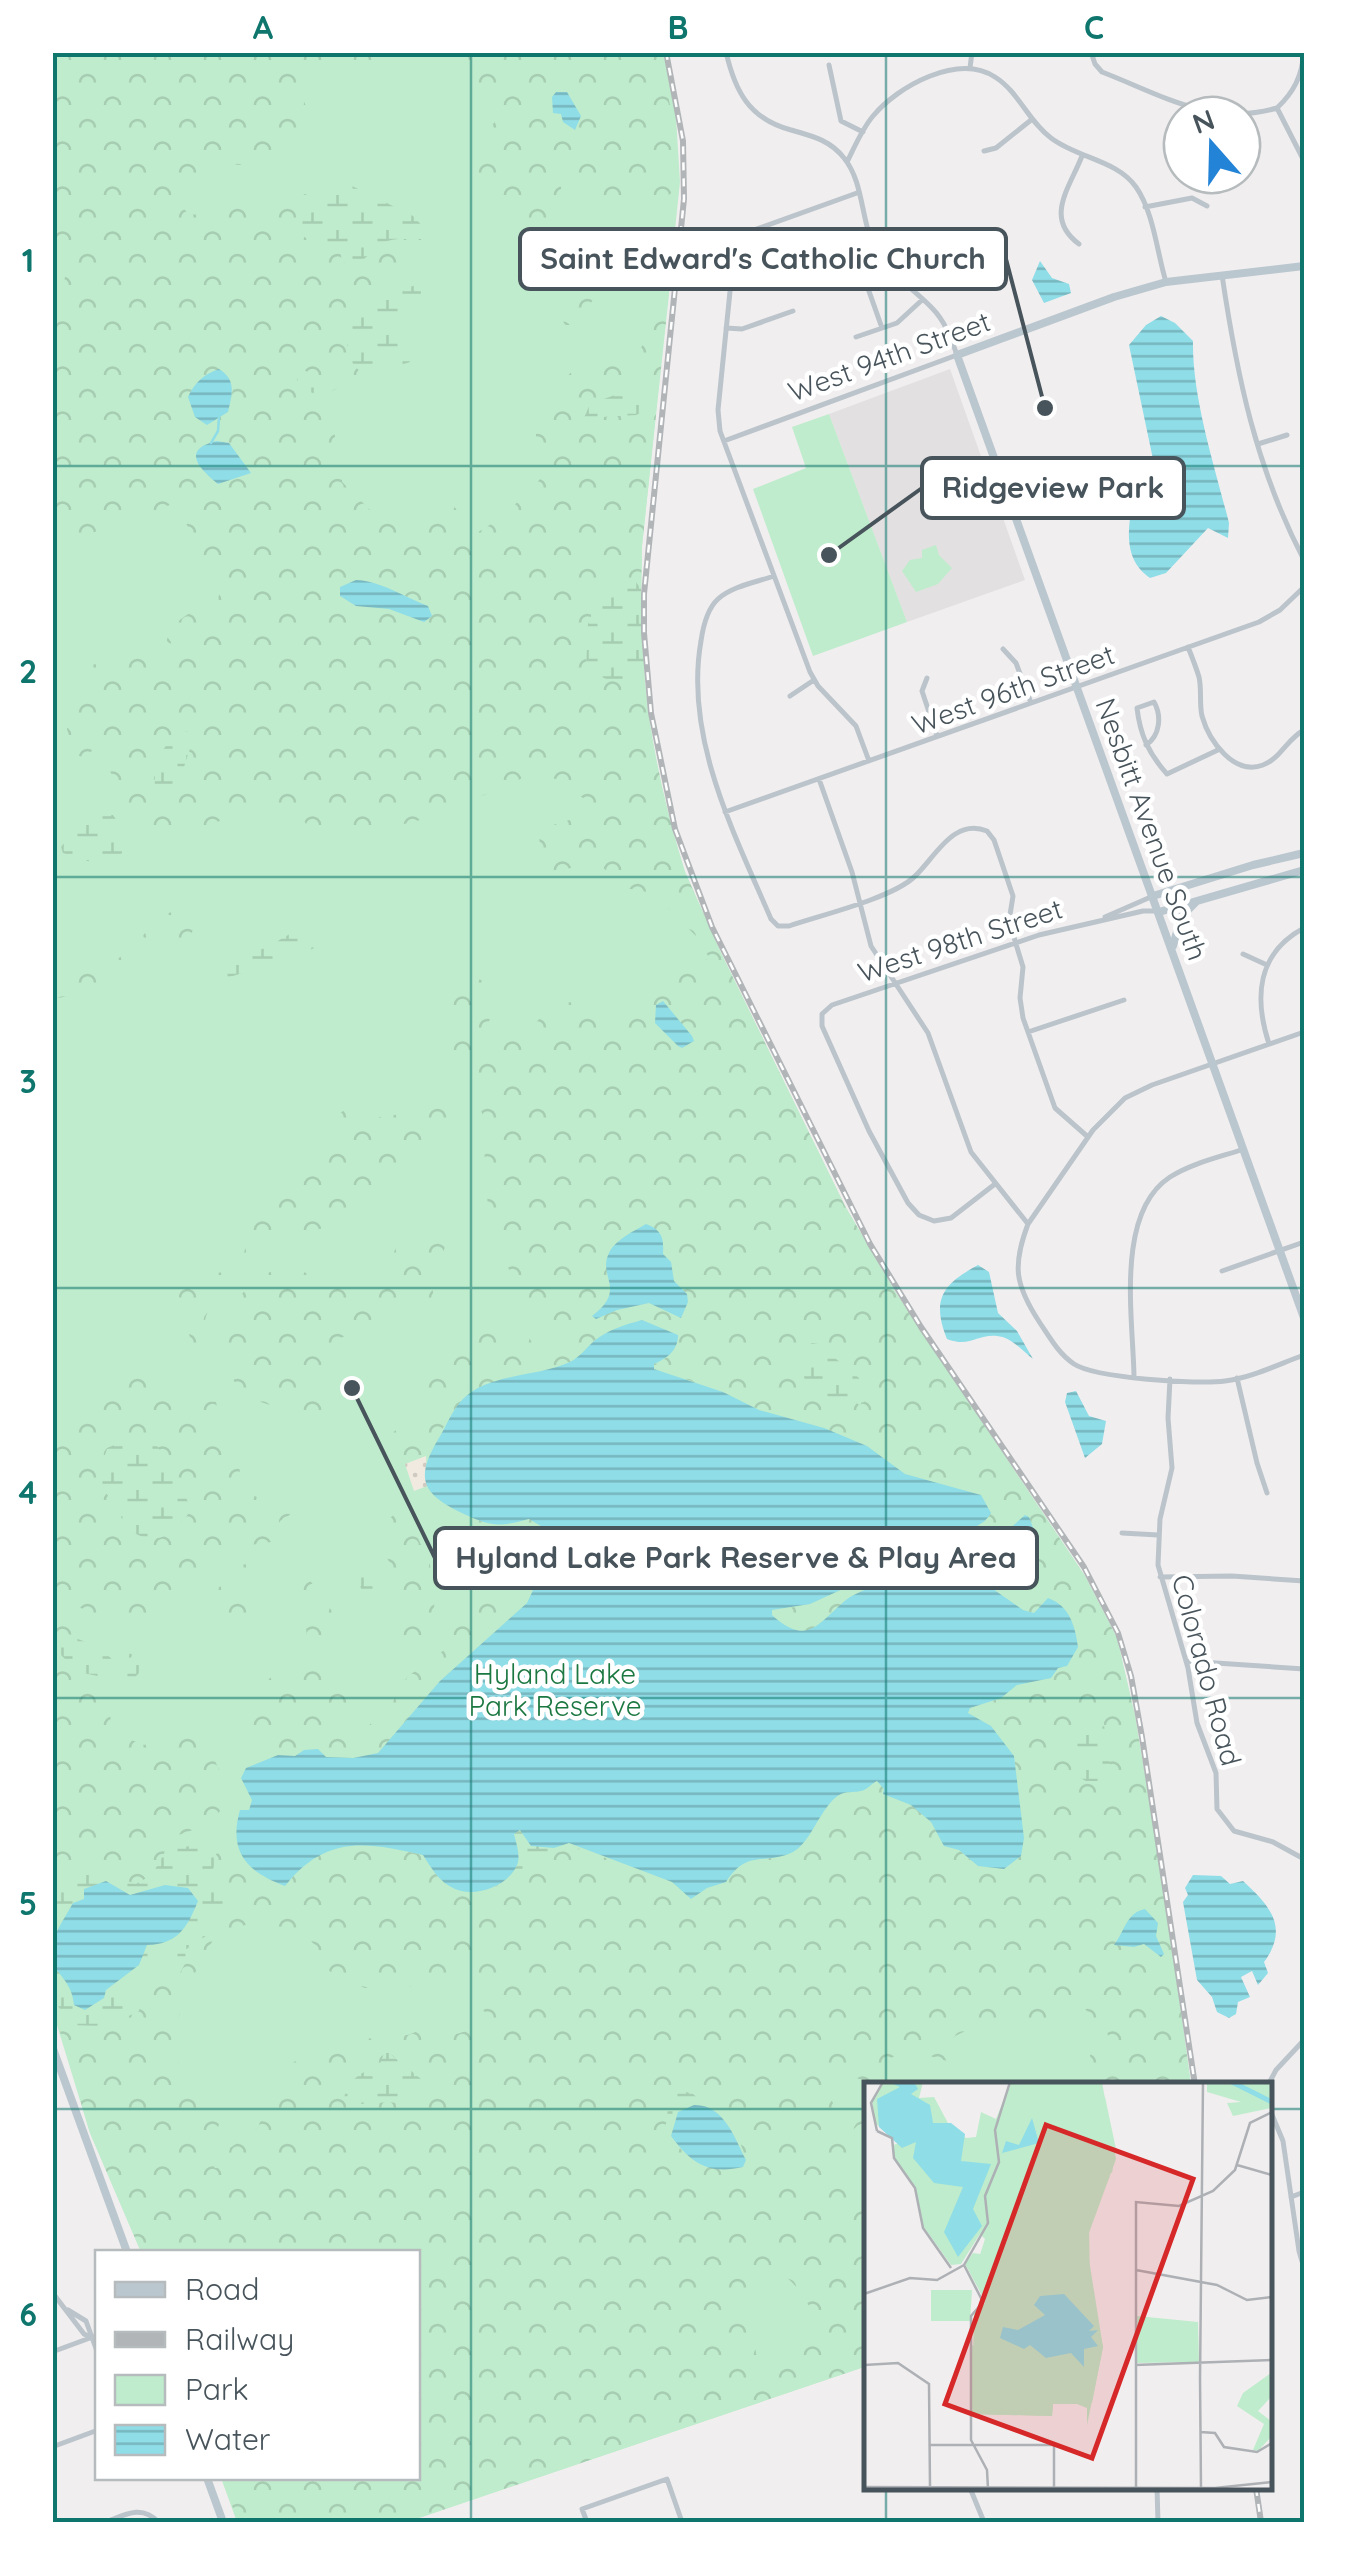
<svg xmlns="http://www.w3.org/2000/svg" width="1357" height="2575" viewBox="0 0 1357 2575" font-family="Quicksand,sans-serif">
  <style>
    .education { fill: #e2e0e0 }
    .green { fill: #bfeccc }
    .forest { fill: url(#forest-crowns); fill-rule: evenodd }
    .wetland { fill: url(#wetland-marsh) }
    .sand { fill: url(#sand-dots) }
    .water { fill: url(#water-rules); fill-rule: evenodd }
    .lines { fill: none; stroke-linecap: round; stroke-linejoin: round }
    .stream { stroke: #8fdde7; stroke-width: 2.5 }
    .street { stroke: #bbc4cb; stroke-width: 5 }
    .secondary { stroke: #bbc7cf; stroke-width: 8 }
    .rail-casing { stroke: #b1b5b8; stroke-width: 6 }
    .rail { stroke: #fff; stroke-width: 2.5; stroke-dasharray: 8; stroke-linecap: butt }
    .grid { fill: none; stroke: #0f766e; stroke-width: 2.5; stroke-opacity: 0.55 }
    .labels { text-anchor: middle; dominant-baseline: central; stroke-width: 9; stroke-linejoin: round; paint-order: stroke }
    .street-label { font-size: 28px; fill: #48545b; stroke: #fff }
    .park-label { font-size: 28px; fill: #1c7841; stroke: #fff }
    .inset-river { fill: none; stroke: #8fdde7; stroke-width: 5 }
    .inset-road { fill: none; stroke: #adb0b4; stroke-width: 2.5 }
    .view { fill: #d62828; fill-opacity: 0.15; stroke: #d62828; stroke-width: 5 }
    .inset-edge { fill: none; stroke: #48545b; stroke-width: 5 }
    .leader { fill: none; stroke: #48545b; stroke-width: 4 }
    .callout-dot { fill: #48545b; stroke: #fff; stroke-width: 4 }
    .callout { fill: #fff; stroke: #48545b; stroke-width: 4 }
    .callout-label { font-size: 30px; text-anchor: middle; font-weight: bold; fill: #48545b }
    .neatline { fill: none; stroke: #0f766e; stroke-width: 4 }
    .grid-label { font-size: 32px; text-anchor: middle; font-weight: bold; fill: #0f766e }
  </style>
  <defs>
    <pattern id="forest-crowns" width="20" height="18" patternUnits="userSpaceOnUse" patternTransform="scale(2.5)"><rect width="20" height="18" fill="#bfeccc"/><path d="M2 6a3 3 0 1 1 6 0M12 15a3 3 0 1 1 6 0" fill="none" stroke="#a6ccb1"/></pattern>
    <pattern id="wetland-marsh" width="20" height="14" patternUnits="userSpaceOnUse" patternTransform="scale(2.5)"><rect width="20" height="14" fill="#bfeccc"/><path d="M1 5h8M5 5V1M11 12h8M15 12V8" fill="none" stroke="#a6ccb1"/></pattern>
    <pattern id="sand-dots" width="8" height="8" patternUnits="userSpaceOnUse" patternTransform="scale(2.5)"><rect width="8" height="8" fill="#f1eae0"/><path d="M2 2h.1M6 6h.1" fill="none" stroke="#d0cbc2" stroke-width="1.8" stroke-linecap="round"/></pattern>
    <pattern id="water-rules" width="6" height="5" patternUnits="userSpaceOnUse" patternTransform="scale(2.5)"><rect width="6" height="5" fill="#8fdde7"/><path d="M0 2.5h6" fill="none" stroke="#77b6be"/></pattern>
  </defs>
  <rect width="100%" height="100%" fill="#f1eeef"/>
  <path class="education" d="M950,369L1025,580L907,622L829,414Z"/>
  <path class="green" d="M53,53H663L675,101L680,182L642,546L641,609L643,665L651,740L669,820L685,872L722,955L845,1206L896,1293L1085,1576L1117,1638L1135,1716L1166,1904L1191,2085H867V2366L407,2522H237L221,2478H418V2252H141L90,2133L53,2012Z
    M829,414L907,622L813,656L753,489L806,468L792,427Z
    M936,545L939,555L952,568L938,584L916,592L902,571L910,560L922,558V550Z"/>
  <path class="forest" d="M53,53H393L389,63L377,68L340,70L300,93L312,119C307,125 305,133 300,139C292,148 254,164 242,165C231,166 224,155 212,161C202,166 199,177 192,185C180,196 175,204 191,215L204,213L227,200L308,194L311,207L304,214L317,247L315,252L340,250L342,254L369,258C384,239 399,238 422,239L409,250L394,283L362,304L348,358L365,377L329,392L320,380L291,364L310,394L323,396L343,463L342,482L378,518L441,514L454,507L461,513L454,521L455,531L464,538C492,529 521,500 541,478L534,418C552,392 576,359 607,352L614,362L625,366C659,345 642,298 645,264C646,252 656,240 662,229H676L642,546L641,589L627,579C620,588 615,584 606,590C586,603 587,648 586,669L608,680L645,684C652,749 666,810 685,872L722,955L845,1206L896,1293L1085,1576L1117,1638L1135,1716L1166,1904L1191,2085H1110L1093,2071L1090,2055L1096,2049L1110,2046L1107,2031L1083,2007L1072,2006L1064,2012L1063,2021C1043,2047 1032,2036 1017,2015L1010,2028L1000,2032L990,2025H978L955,2036L948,2046L950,2062C919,2054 917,2046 886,2060L878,2084L868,2085C856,2072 846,2079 833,2085L830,2097L835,2107L848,2110L864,2108L867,2127L858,2125L854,2129L855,2151L844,2156L843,2164L855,2181L867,2178V2366L407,2522H238L222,2478H418V2252H141L90,2133L53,2008L132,1999L124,1987L125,1982L146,1978L147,1960L157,1954L167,1958L169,1965L212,1923L214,1912L208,1876L216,1854L223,1852L229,1860C244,1858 247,1863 254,1875L252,1882L260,1888L285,1886C326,1834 365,1842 423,1855C432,1869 442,1886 459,1891C471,1894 481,1889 493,1894L536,1868L547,1853L581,1849L672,1882L691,1899C703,1891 718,1887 726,1882C736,1874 739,1861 754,1858C768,1855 780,1858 793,1852C810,1843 819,1812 835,1798C845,1789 854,1794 865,1790C869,1788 872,1783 877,1780L884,1789L883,1794L911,1804L931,1822L944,1846L959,1850L978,1866L1024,1838L1014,1756L991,1726L967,1713L970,1708L1001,1698L1017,1685L1051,1678L1058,1667V1602L1048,1598L1034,1613L1023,1610L993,1589L1024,1564L1034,1533L1024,1520L1005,1533L1008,1535L967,1553L954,1543L961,1533L985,1523L973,1490L939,1486L905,1474L867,1446L824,1428L760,1410L723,1392L654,1368V1364L670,1356L678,1340L671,1330L642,1320L595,1340L573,1361L485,1385L470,1393L453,1411L426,1456L405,1464L394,1450L391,1434L425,1408L421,1390L425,1381L437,1375C441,1355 476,1324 494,1311L507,1329L514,1331L517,1326L522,1327L533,1344L554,1348L575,1342C547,1335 526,1319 505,1298L507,1278L511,1274L507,1265L500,1262L489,1226L482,1113L471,1086L452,1058L450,1049L455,1041L523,1037L540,1018L570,1002L603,1015L709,958L700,940L653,893L625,888L597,862C575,864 557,875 536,875L541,852L539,837L553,825L589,814L592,805L558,779L525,777L436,816L352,837L321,832L306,824L296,806C273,807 247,810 226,818C197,830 171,856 138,837C125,829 113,807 103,794L114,778L99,753L93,749L86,758L76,755C60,725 67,705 77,673C94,667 122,645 138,645C148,645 160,651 170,654L201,634L198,625L182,641L172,644L167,642C167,622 199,606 217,602L220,592L203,566L178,502L53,547V306L72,261L85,252L84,246L73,251L53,276ZM229,376L233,389L228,412L206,425ZM217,441L229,443L251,473L231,481L203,444ZM356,580C381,581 404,597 428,606L412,620L389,609L356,606L340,595V587ZM187,731L192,742L182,773L153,784L169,739ZM671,1262L674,1281L671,1315C648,1292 619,1312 593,1317L608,1304L611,1281L607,1265ZM845,1370L853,1376L860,1392L832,1400L812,1389ZM1103,1719L1109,1750L1073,1749ZM1137,1911L1150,1948L1144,1944H1115C1124,1932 1126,1921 1137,1911ZM247,1924L297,1928L315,1945L324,1967L338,1977L365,1988L408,1987L477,1971L485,1992L480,2006L493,2022L457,2034L436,2024L408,2035L364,2039L336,2052L293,2062L280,2078L257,2129L230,2148L226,2167L215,2168C203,2148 214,2143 219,2124L179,2074V2016L184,1993L213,1940ZM389,2053L403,2066L402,2103L382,2102L357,2075L380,2064ZM707,2103L740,2142L746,2160L743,2167L724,2170L687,2157L665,2129L670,2108ZM773,2269C788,2275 805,2294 810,2309L805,2320L810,2331L782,2364L756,2354L752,2304L762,2296V2280Z
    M462,53H659L671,110L675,190L660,202L633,195L591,196L574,175L560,173C563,188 559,200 560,214C561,239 586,258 601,275L599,290L577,325H565C555,303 557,288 554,266C553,254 542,238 538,226L515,221L484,201L473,169V152L499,116L482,95L478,82L463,71ZM567,92L581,116L564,119L553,112L552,97Z
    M192,907C194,917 196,931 188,938C180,946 168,939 158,945C147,952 139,964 127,971C110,981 71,999 53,998V958C83,967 110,971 134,946C144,936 150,924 162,916C170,911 182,910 192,907Z
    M467,974L497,987L499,1004L482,1033L455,1021L440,1000L452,976Z
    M451,1097C461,1113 460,1126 447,1140L419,1142L401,1174L365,1193L359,1204L329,1227L287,1236L234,1276L214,1299L206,1316L200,1341L204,1374L200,1375L177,1289L182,1279C192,1274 202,1276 213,1274C252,1268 246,1241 248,1213L274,1205L285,1175L320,1155L333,1117L345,1110L385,1118Z
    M419,1231H436L445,1247L437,1268L426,1277L433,1281V1300L425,1302L407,1294L402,1308L392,1312L391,1317L333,1341V1364L326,1367L319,1404L329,1414L315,1419C283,1403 239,1410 228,1366C225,1351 230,1341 221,1327C233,1299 257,1272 288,1266L319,1278L397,1282L402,1277L394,1252L398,1243Z
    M130,1367L160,1377L186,1393L200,1390L207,1401L216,1402L221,1424L214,1428L216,1442L222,1449L240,1447C241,1456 238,1463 240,1472C245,1497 268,1506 291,1507V1514L280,1521L277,1528L279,1532L271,1542L250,1545L221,1567L207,1570L151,1617L127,1622L101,1616L53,1597V1529L67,1522L66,1516L53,1512L52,1415L54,1428L60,1431L82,1422L103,1403L112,1381Z
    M405,1507L409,1517L408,1524L421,1530L418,1538L421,1545L428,1549L431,1572L436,1575C435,1611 435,1630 405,1654L394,1648L392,1637C395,1632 403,1623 404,1617C408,1598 385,1550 374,1535L377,1527Z
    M467,1515L502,1527L529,1518L546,1529L551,1551L527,1603L440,1681L378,1754L353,1758L325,1757L317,1749C304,1750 294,1758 280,1755C243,1749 245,1705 266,1682C274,1673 289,1669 297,1660C315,1639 305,1614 290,1597L301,1579H309L346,1631L345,1643L322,1647L327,1682L336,1689L361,1687L372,1707L369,1713L345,1717L326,1729L325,1735L356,1738L392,1703L407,1677L443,1651L451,1629L444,1623V1617C471,1605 507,1584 510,1551L483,1539L465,1521Z
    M462,1556H468L470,1565L467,1569L473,1596L459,1604L440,1586L449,1571L458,1568Z
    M252,1561L264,1569L266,1579L249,1576L244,1580L246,1587L253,1591L259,1621L245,1632L230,1635L204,1618L201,1605L241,1566Z
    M869,1577L876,1580L874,1589L846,1600L816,1629L804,1631L782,1624L784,1609L810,1604Z
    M52,1617L133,1655L129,1666H119C101,1649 79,1631 53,1633Z
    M52,1647L78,1672L104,1677L103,1682L91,1686L104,1699L116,1734L144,1745L201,1725C211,1734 210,1749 215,1761C218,1769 224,1776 225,1783C232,1822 191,1832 162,1839L166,1850L152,1876L135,1884C108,1874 78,1871 53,1885Z"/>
  <path class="wetland" d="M346,183L413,216L427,231L422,239C409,239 392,237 380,244C370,251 369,258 354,265L342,262L340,250L329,256L314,253L317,247L297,231L293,220L311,207L308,194Z
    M420,285L421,294L406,303C399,325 401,341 410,362L365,377L348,358L346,325C369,295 383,291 420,285Z
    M286,364C304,367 318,377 329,392L323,396L300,389L296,376Z
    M637,387L643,389L650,400L645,411L636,415L584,418L590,404Z
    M608,576L618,586L627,578L635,581L641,589L645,684L608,680L586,669L588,624L605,590L601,584L603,577Z
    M188,731L192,742L182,773L188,787L184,793H157C149,773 163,735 188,731Z
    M103,815H113L126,834L121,856L100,865L63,853L61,847L80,823Z
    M290,934H312L316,947L299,956L216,981L214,973C227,958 241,956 259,950C270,947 280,939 290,934Z
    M812,1343L818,1344L859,1378L864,1402L859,1405L853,1400L848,1403L841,1398L833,1400L805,1381L799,1352Z
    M142,1437L158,1447L192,1509C171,1537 157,1549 124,1527L119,1509L100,1486L101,1466L107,1449L123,1440Z
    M359,1565L373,1587L377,1615L374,1619L358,1581L349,1570L350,1566Z
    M59,1632L99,1647L119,1666H129L133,1655L138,1659L140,1672L133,1679L103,1682V1677L78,1672L53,1647V1633Z
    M1090,1715L1103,1719L1111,1771L1101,1781H1086L1076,1776C1070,1760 1076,1726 1090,1715Z
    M520,1830L553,1848L568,1843L581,1849L547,1853L518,1883L493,1894L485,1891L502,1883L519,1856L513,1834Z
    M208,1843L216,1854C213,1886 200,1869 223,1897V1906L214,1912L206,1936L185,1950L186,1962L180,1973H174L167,1958L157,1954L147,1960L146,1978L125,1982L124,1988L140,2004L139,2011L108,2026L66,2025L61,2010L53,2000V1965L72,1989L106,1990L147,1945L196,1907L165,1885L130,1895L73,1903L53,1939V1885C91,1863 97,1870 136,1884L152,1875L166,1850Z
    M384,2053H389L421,2079L424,2100L360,2104L344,2099C347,2079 363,2072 380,2064Z
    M683,2091L693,2094L708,2107L694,2105L678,2112L671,2136L665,2129L670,2096Z"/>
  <path class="sand" d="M426,1456L427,1486L414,1491L405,1464Z"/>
  <path class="water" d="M556,92H567L581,116L575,130L563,122L561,114L553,113L552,97Z
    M1040,261L1052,278L1069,284L1071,293L1044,303L1032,280Z
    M1161,316L1175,323L1193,341C1192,398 1215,467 1229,523L1228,538L1208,528L1166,573L1150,578C1125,561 1127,533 1132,506L1155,490L1158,483L1129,345L1146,325Z
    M219,369C237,380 232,394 228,412L207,425L195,417L188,397C195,382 203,375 219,369Z
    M217,441L229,443L251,473L218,484C198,468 181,449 217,441Z
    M356,580C381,581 404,597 428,606L432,616L424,622L389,609L356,606L340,596V587Z
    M663,1001L692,1036L694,1041L682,1048L678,1046L655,1023L656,1005Z
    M646,1224C662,1230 664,1238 663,1254L671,1262L674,1281L687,1294L688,1302L681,1318L649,1303L617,1310L596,1319L592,1316C628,1289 597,1277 609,1253C615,1240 634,1231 646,1224Z
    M978,1265L989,1272L998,1313L1017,1331L1033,1359C1023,1351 1011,1337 997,1336C977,1334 970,1348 947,1339C931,1299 943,1284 978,1265Z
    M642,1320L678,1335C678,1351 666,1359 654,1364V1369L723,1392L759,1410L824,1428L867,1446L905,1474L981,1495L991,1513C982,1529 964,1528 954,1543L967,1553L982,1539L1007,1536L1005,1533L1025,1515L1029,1517L1035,1533L1024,1564L1013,1578L993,1589L1023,1610L1034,1613L1048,1598C1070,1606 1075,1626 1078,1647L1067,1666L1058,1668L1051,1678L1017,1685L1001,1698L970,1708L968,1713L991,1726L1014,1756L1024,1838L1021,1856L1004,1869L978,1866L959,1850L944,1846L931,1822L911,1805L883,1794L884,1789L877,1781C872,1783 869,1788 864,1790C854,1794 845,1789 835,1798C819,1812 810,1843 793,1852C764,1866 748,1848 726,1882L707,1888L691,1899L672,1882L569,1843L554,1848L531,1846L520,1830L514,1834C516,1843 521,1856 517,1865C508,1886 476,1898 455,1889C439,1882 432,1869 423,1855C365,1842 326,1835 285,1886C247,1872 228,1852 240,1810H249L252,1800L241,1778L246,1768L278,1755L295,1756L304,1750L318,1749L326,1757L353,1758L378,1753L440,1681L527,1603L551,1552L546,1529L529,1519C499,1527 492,1527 464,1514C422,1494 414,1479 439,1438C447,1425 452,1410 463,1399C489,1373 538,1377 570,1362C580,1357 586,1348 593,1342C607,1330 624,1325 642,1320ZM889,1576C875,1588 859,1590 846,1600C819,1622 808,1648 772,1615V1610L810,1604L869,1577Z
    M1076,1391L1089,1416L1106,1421L1102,1444L1085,1458L1065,1402L1067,1393Z
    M1193,1875L1221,1876L1230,1884L1243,1881C1269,1905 1290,1927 1264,1962L1268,1973L1258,1985L1252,1971L1241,1977L1250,1997L1238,2002L1236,2014L1229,2018L1217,2012L1212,1997L1197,1980L1183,1902L1188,1895L1185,1888Z
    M106,1881L130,1895L165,1885L188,1888L198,1901C187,1928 178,1944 147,1945L139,1965L106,1990L104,1998L85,2010L74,2005C72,1988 66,1982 56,1969C41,1949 63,1922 73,1903L84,1899V1889Z
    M1145,1909L1158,1923L1156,1936L1164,1954L1161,1957L1144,1944L1134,1947L1114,1945C1125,1931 1126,1913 1145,1909Z
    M694,2105C724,2104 735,2139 746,2160L743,2167C708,2175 691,2163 671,2136L678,2112Z"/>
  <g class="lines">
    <path class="stream" d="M211,443L218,431L219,418"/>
    <path class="street" d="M1091,52L1095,64L1102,72C1162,95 1211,127 1277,108
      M1304,52C1302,76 1294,92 1277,108L1304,161
      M829,65L841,121L863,132
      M970,68L972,52
      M984,151L996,148L1031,120
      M847,162C855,146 862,129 873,116C898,86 958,53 995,77C1019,92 1028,121 1051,138C1077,158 1117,160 1136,187C1154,213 1157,253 1166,282
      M857,193L751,231L739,239L734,252L718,410L720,431L810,672L818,686L856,726L869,761
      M1145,207L1192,198L1207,206
      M1079,244C1044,218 1069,189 1082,156
      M853,246L882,328
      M825,252L871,239
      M1222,275C1237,376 1256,468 1304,560
      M726,328L742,329L793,311
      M856,337L897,323L922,300
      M724,441L957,355C951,338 945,321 932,308C913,288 891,276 877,252C860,223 865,184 844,158C830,140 812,136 791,130C749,119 735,91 726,52
      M1258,444L1287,435
      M774,576C757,582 732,586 718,599C707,609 703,627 701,641C684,737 734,833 771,919L778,926H789C821,915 889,899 913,878C934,860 952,817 987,831L994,840L1013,896L1009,921L1023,967L1020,998L1023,1018L1055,1108L1088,1137
      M1188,647C1192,657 1196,667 1199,677C1202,690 1199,703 1202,716C1209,741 1234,776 1263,765C1280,759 1287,739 1304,730
      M1003,649L1016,663L1031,703
      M927,678L922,691L937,736
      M790,696L814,680
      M1146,745C1160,736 1162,716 1154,702L1137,708C1140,735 1149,754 1167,774L1220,749
      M819,779L852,872L871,946L928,1033L971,1152L1028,1224C1012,1266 1015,1285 1040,1323C1050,1338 1059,1354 1074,1364C1095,1378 1198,1385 1225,1381C1251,1378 1279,1364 1304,1355
      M725,812L1259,622L1280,610L1304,587
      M1105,917L1153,896
      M1243,954L1267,965
      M1028,1032L1124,1000
      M1269,1044C1254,998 1257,953 1304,928
      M995,1184L951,1218L934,1221L919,1215L908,1203L869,1131L822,1026V1014L832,1005L1039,935L1143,911H1156
      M1028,1224L1093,1130L1125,1098L1152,1085L1304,1032
      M1222,1271L1304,1242
      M1134,1376C1133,1318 1115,1213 1170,1177C1192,1163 1220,1157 1244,1149
      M1237,1378L1257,1463L1267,1493
      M1170,1379L1168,1418L1172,1468L1160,1519L1158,1565L1188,1668L1197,1723L1216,1773L1217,1809L1234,1831L1273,1842L1304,1859
      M1122,1533L1158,1535
      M1160,1577L1232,1576L1304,1581
      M1186,1661L1304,1669
      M1268,2085L1276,2070L1304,2040
      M1270,2110L1283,2141L1299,2251L1304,2268
      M1291,2197L1304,2192
      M52,2292L84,2334L92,2338
      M68,2310L86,2321L98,2354
      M52,2352L98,2335
      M52,2447L98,2430
      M970,2488L984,2522
      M1157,2488L1158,2522
      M106,2522C124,2515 142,2504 158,2522
      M587,2522L582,2509L667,2479L682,2522"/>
    <path class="secondary" d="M1304,266L1166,282L1114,297L957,355L1304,1318
      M1153,896L1253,865L1304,853
      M1159,912L1304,870
      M1173,946L1181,917L1196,902
      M52,2046L127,2252
      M207,2478L223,2522"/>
    <g class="rail-casing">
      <path id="rail" d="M666,52L683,141L684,199L644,594V633L651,713L675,829L712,927L870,1244L921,1327L1084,1567L1118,1633L1131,1676L1142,1737L1195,2085
        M1256,2488L1261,2522"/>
    </g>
    <use href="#rail" class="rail"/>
  </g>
  <path class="grid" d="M471,52V2522M886,52V2085M52,466H1304M52,877H1304M52,1288H1304M52,1698H1304M52,2109H867M1270,2109H1304M886,2488V2522"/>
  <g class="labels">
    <g class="street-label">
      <text transform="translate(889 356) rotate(-20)">West 94th Street</text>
      <text transform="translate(1013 689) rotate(-20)">West 96th Street</text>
      <text transform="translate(1152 829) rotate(70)">Nesbitt Avenue South</text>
      <text transform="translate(960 940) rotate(-18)">West 98th Street</text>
      <text transform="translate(1207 1670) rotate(75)">Colorado Road</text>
    </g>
    <g class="park-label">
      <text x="555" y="1673">Hyland Lake<tspan x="555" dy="32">Park Reserve</tspan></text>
    </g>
  </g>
  <g transform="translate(864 2082)">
    <rect width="408" height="408" fill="#f1eeef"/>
    <path d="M29,0H59L55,16L70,15L84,41L102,56L112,55L117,30L132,37L147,0H238L252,77L222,159L239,265L228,321L189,322L188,334L108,332L110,230L121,221L110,191L121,157L116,152L97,182L87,183L59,144L50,103L30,75L29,63L36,61L11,41L8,20L19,1ZM273,234L334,240L335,280L272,281ZM407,291V315L394,329L407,339V355L394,369L389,368L400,342L373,324L379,311Z" fill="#bfeccc"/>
    <path d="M147,0L159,7L164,0H208L205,18L212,21L205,23L202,44L220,34L224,25L231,29L241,15L252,67L248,91L236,85L231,101L225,63L194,72L219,86L202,99V112L211,120L246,95L219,139L225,143L226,204L239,265L223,343V326L213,322H189L188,334L108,332V263L118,267L133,253L182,276L207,271L215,284L221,283L219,267L234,264L227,255L234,249H225L229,244L200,212L168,216L187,207L193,167L198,176L221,173L206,159L212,150L167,141L150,118L183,116L181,105H159V90L177,77L161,76L175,50L168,36L154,46L144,40L163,12L155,8L143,18ZM136,71L146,74L139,105L148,118L149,147L167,149L138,157L137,136L128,133L132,145L124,157L121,120ZM109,171L116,172L122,193L131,189L127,204L142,197L149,202L154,218L146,229L140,227L146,222L120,217L101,182Z" fill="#bfeccc"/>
    <path d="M343,0H407V26L369,34L363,21L377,20L343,10Z" fill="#bfeccc"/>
    <path d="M67,208H108L106,239H67Z" fill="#bfeccc"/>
    <path d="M50,0L54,7L47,12L66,23L69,41H87L101,52L97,79L127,82L109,127L118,144L94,175L80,150L99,105L70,101L49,76L52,60L38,66L15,45L13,17L36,5L29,2ZM168,36L175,61L138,71L142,59L155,63ZM200,212L230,244L225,249L234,248L227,255L234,264L220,267V285L207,271L182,276L166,263L160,267L136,256L139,245L154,248L181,233L170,223L176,214Z" fill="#8fdde7"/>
    <path class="inset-river" d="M368,0L408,20"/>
    <path class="inset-road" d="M13,49L28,56L30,76L51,106L59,146L87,186M13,49L7,21L19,0M373,83L408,93M100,183L119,220L107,234V358L123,388L124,407M100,183L124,141L121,114L135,80L131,48L146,0M272,188L353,203L383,218L408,215M0,212L46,196L73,198L100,183M0,283L34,281L65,302L66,405M271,283L408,278M336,295L337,407M336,298L339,0M336,350L351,351L360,365L393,370L408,361M65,363H190V406M0,405L353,406M351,406L408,400M272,407V120L315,124L349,109L371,88L386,41L408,30"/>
    <path class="view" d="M182,43L329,97L228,376L81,322Z"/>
    <rect width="408" height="408" class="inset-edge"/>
  </g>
  <path class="leader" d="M1045 408L1006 259M829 555L922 488M352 1388L435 1558"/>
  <g class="callout-dot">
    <circle cx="1045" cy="408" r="10"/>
    <circle cx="829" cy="555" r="10"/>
    <circle cx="352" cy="1388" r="10"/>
  </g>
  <g class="callout">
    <rect x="520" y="229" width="486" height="60" rx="10"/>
    <rect x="922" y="458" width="262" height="60" rx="10"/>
    <rect x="435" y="1528" width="602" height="60" rx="10"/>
  </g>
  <g class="callout-label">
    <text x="763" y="269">Saint Edward's Catholic Church</text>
    <text x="1053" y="498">Ridgeview Park</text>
    <text x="736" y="1568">Hyland Lake Park Reserve &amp; Play Area</text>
  </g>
  <rect width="1357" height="2575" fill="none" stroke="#ffffff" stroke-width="110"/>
  <rect x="95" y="2250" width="325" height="230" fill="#ffffff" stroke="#b6bbbd" stroke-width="2.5"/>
  <rect x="115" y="2282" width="50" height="15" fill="#bbc7cf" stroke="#b6bbbd" stroke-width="2.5"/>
  <text x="185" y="2300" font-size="30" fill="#48545b">Road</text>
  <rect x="115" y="2332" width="50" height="15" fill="#b1b5b8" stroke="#b6bbbd" stroke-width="2.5"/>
  <text x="185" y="2350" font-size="30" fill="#48545b">Railway</text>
  <rect x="115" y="2375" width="50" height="30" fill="#bfeccc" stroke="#b6bbbd" stroke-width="2.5"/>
  <text x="185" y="2400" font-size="30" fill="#48545b">Park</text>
  <rect x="115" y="2425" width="50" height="30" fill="url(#water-rules)" stroke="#b6bbbd" stroke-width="2.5"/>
  <text x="185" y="2450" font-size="30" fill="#48545b">Water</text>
  <g transform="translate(1212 145) rotate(340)"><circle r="48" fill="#ffffff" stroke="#b6bbbd" stroke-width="2.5"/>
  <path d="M0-8L18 38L0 25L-18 38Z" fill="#2383d6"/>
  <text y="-15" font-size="28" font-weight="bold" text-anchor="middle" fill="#48545b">N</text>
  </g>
  <rect x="55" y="55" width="1247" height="2465" class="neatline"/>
  <g class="grid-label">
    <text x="263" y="39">A</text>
    <text x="678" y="39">B</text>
    <text x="1094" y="39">C</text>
    <text x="28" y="272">1</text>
    <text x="28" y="683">2</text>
    <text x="28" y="1093">3</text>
    <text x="28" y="1504">4</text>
    <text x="28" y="1915">5</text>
    <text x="28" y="2326">6</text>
  </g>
</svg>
